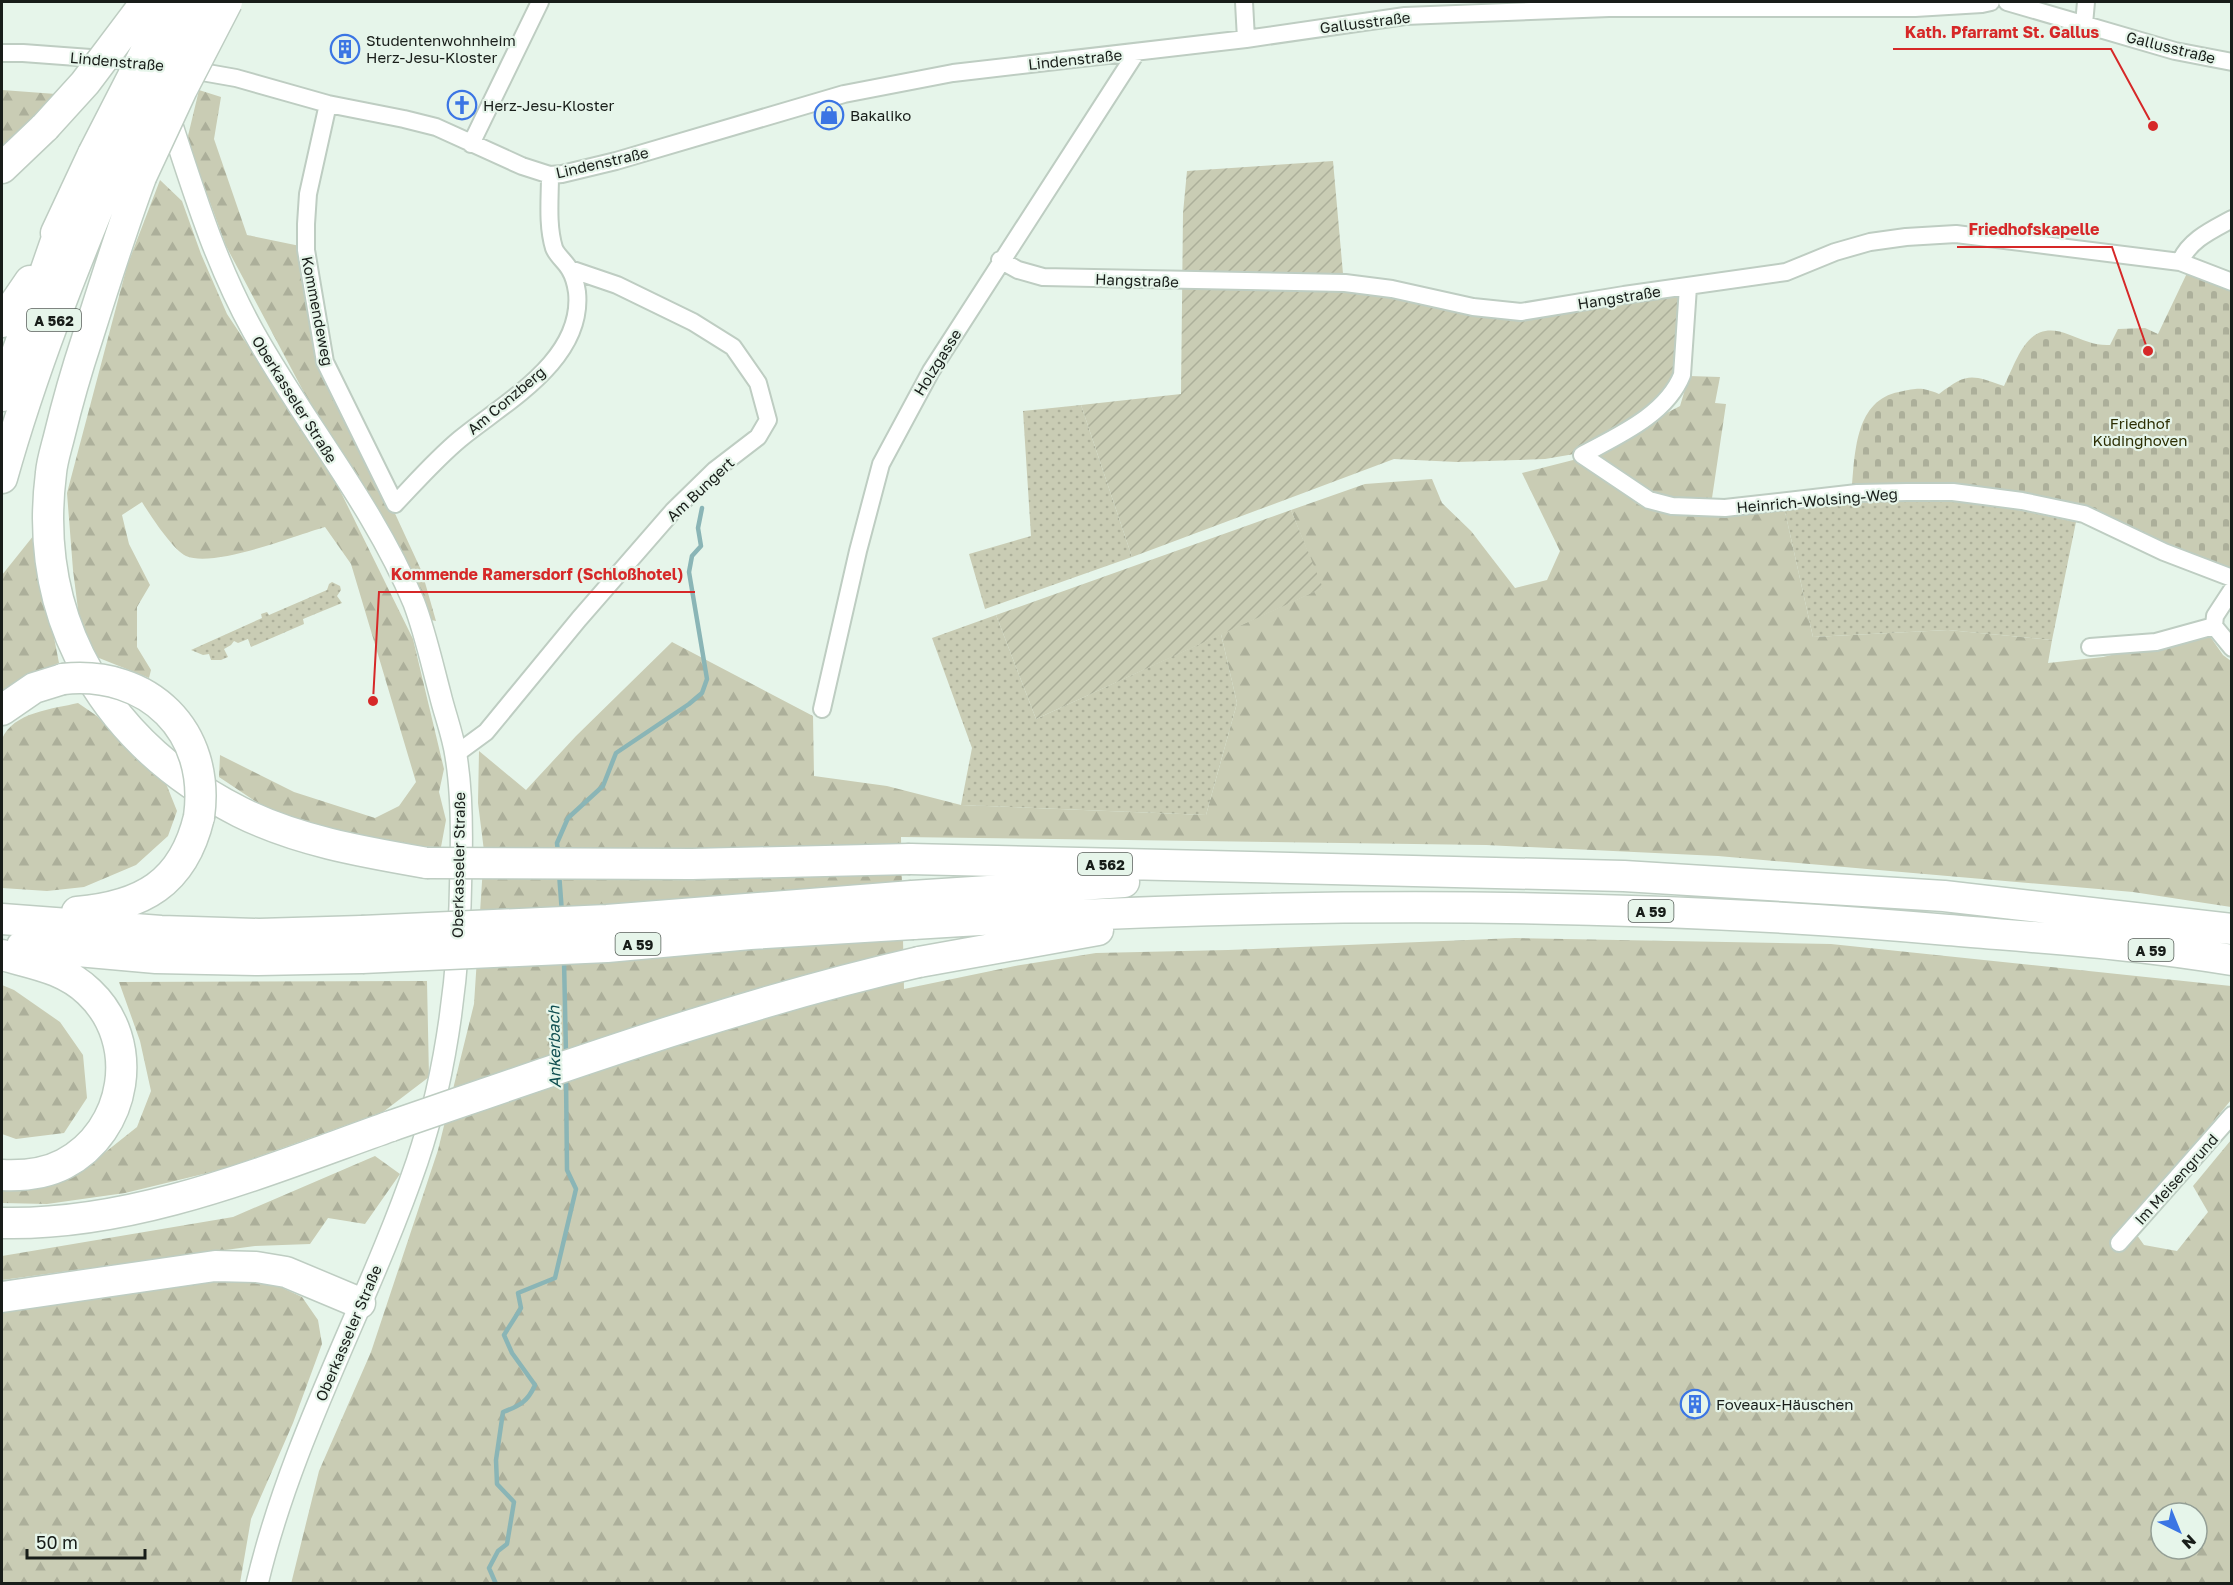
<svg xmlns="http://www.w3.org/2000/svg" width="2233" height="1585" viewBox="0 0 2233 1585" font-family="'Golos Text',sans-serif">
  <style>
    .grass { fill: url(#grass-dots) }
    .forest { fill: url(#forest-firs); fill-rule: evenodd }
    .cemetery { fill: url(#cemetery-stones) }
    .garden { fill: url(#garden-furrows) }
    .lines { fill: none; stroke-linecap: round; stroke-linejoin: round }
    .stream { stroke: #8ab5b6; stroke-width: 4.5 }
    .minor-casing { stroke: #becdc2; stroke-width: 20 }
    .tertiary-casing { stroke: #becdc2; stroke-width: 24 }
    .motorway-casing { stroke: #becdc2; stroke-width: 33 }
    .minor { stroke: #fff; stroke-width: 16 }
    .tertiary { stroke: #fff; stroke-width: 21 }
    .motorway { stroke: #fff; stroke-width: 30 }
    .motorway-bridge-casing { stroke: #becdc2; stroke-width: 33; stroke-linecap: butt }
    .motorway-bridge { stroke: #fff; stroke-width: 30 }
    .labels { text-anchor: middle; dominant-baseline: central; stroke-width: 4.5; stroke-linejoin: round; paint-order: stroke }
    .shield { fill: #e6f5ea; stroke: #565e58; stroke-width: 1.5 }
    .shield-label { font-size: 14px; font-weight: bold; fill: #181d19 }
    .street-label { font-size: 15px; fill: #181d19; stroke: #e6f5ea }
    .poi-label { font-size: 15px; fill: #181d19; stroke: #e6f5ea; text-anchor: start }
    .park-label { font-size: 15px; fill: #2b2e03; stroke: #e6f5ea }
    .water-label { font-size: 16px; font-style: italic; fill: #104f51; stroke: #e6f5ea }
    .leader { fill: none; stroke: #d62828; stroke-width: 2 }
    .callout-dot { fill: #d62828; stroke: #e6f5ea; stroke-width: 2 }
    .callout-label { font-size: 16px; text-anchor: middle; font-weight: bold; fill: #d62828; stroke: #e6f5ea; stroke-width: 4.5; stroke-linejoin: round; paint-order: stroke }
  </style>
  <defs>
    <pattern id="grass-dots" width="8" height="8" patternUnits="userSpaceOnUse" patternTransform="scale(1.5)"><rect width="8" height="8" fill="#c9ccb4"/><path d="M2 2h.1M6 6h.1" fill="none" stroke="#acaf9a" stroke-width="1.8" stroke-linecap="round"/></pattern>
    <pattern id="forest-firs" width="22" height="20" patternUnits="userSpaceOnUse" patternTransform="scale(1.5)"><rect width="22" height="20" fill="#c9ccb4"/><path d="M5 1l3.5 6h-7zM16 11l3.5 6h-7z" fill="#acaf9a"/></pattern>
    <pattern id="cemetery-stones" width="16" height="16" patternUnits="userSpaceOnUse" patternTransform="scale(1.5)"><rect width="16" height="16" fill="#c9ccb4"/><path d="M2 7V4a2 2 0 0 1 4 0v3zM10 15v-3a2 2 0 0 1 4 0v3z" fill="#acaf9a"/></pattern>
    <pattern id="garden-furrows" width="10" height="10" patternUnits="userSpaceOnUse" patternTransform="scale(1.5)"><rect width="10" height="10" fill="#c9ccb4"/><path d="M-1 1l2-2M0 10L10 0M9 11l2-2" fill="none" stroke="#acaf9a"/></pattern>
  </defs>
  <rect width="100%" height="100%" fill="#e6f5ea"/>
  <path class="grass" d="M1081,405L1132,557L985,609L969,554L1031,536L1023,411Z
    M1951,496L2076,522L2052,640L1948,630L1813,637L1784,507L1868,499Z
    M332,582L340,586L341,590L337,596L342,603L303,619L304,624L251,647L248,639L238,643L234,641L231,645L224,649L228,657L221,660H211L209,654L203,655L191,650L262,618L261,614L267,612L269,615L327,590L329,584Z
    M996,615L1036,719L1221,634L1237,703L1206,815L961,805L972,748L932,638Z"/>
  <path class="forest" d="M2,90L56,94L2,153Z
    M199,90L221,97L214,139L247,235L300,246L316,365L392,507L422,572L436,621L431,620L375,512L308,400L226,246L187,140Z
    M160,180L182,201L201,254L227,314L327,464L413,639L444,769L439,792L446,820L441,847L387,846L273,813L219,777L220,755L294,792L375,818L399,806L416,782L351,564L325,527C294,536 214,568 186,556C173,550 150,515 142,502L122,515L129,544L150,585L137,607V647L151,670L149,678L94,656L80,625L73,570L67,493L127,266Z
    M1689,376L1720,377L1715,403L1726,404L1712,498L1780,499L1784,507L1813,637L1948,630L2052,640L2048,663L2103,657L2207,632L2223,655L2231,661V907L2133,892L1718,856L1486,845L901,837L904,989L1015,966L1096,953L1228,950L1515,938L1831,944L2231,986V1100L2182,1160L2127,1221L2144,1245L2177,1251L2208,1212L2193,1186L2231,1140V1583L291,1584L319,1471L371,1352L438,1150L474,1004L484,851L478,803L479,751L526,790L576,736L672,642L813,716L814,776L887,786L961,805L1206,815L1237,703L1221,634L1322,588L1291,510L1365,484L1432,479L1442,503L1471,531L1515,588L1547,580L1560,551L1522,473L1581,458L1680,406ZM2161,1513H2197V1549H2161Z
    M34,535L59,663L26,676L2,697V575Z
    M78,703L97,716L114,735L165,781L177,811L168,836L136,865L84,887L47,891L2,888V739C13,712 53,709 78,703Z
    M427,981L429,1077L383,1112L224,1169L125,1193L47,1204L2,1203V1186L98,1158L137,1127L151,1091L140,1041L119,982Z
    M2,985L14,990L60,1022L83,1055L87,1098L64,1133L16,1139L2,1134Z
    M375,1156L400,1174L365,1224L328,1218L310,1244L255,1246L2,1280V1256L233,1217Z
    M192,1282H270L302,1297L318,1320L322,1344L293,1423L251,1519L240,1583L2,1584V1312Z"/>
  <path class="cemetery" d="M2188,271L2231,290V570L2172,549L2083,506L2027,493L1957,486L1852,487C1855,451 1856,400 1899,392C1919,388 1921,387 1939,394C1968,372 1971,375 2004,386C2019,356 2028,317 2070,335C2083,340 2096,346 2110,345L2118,329L2145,328L2158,334Z"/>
  <path class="garden" d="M1333,161L1344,285L1515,320L1680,292L1674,381L1662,399L1580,453L1545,459L1457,462L1394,459L1132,557L1081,405L1181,394L1183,213L1187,171Z
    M1291,510L1323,588L1036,719L996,615Z"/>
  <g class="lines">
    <path class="stream" d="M558,853L557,843L568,818L603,786L616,753L689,704L702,693L707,679L689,572L692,556L701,546L698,528L702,508
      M559,873L562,913
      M564,960L566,1054
      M496,1584L489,1568L498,1551L507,1544L514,1502L497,1484L496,1460L503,1412C520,1406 528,1401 535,1385L512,1353L504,1335L521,1308L518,1293L555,1278L576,1189L567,1170L566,1077"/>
    <g class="minor-casing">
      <path id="minor" d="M1244,2L1246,39
        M2007,2L2175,51L2232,62
        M2084,24L2086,2
        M2,53H23L144,62
        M185,69L236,78L328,104L404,119L436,127L522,166L550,175L562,174L616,161L844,94L953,73L1246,39L1405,16L1609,8H1915L1982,4L1991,2
        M328,104L308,194L306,224V250L325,362L395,504C416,482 436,459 460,439C505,402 584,360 577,292C576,285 573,275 570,270C566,262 557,256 554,248C547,225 550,198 550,175
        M471,144L540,2
        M1000,260L1018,270L1043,277L1345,283L1392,289L1473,307L1521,312L1624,295L1786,272L1835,252L1870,242L1906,237L1956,234L2180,262L2232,282
        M2180,262C2189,240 2212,230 2232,219
        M1688,287L1682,375C1666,415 1617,436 1582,455L1649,500L1672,506L1725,508L1857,493L1907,492H1953L2022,501L2084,514L2164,552L2232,578
        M2214,626L2232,648
        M2090,647L2156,642L2214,626L2215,616L2232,590
        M822,709L858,551L881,464L931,371L1136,53
        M456,754L486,732L579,619L673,511L715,470L758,437L768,420L758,383L733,347L693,322L617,285L570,269
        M2119,1243L2232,1115"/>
    </g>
    <g class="tertiary-casing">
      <path id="tertiary" d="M167,110C192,186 214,261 253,331C304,423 374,506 414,603C425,632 432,664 440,694C445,715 453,735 456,756C462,792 462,830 461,866C460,966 449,1067 417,1162C368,1305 292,1436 257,1584"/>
    </g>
    <g class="motorway-casing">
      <path id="motorway" d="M2,168L45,127
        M141,177C121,231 104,285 87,339C76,372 67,404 59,437C56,449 52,461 51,473C32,623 108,745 240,812C298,841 364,852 427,863
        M56,233L93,154
        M2,322L30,281
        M2,396L65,215
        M2,478C32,371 73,268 116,165
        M2,710L34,688L63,679
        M910,859L1624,876L1944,896L2232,929
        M912,896L1124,882
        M77,912C142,906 183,884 199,817
        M2,919L161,931L259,934L362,931
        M913,924C1258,902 1604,899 1948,930C2042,938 2138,944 2232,960
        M22,946L156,958L258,960L362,958
        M2,955C33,964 64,968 89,992C142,1042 127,1131 64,1164C45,1174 23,1176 2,1175
        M919,962L1098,930
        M2,1223C136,1226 267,1170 391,1126
        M2,1297L215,1266L256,1267L286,1272L360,1303"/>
    </g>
    <use href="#minor" class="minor"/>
    <use href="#tertiary" class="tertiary"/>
    <use href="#motorway" class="motorway"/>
    <g class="motorway-bridge-casing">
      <path id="motorway-bridge" d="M45,127L85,83L146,2
        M93,154L171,2
        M116,165L162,72L202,2
        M141,177L182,89L227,2
        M63,679C149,670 211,731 199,817
        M427,863L692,864L910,859
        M362,931L607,920L912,896
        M362,958L607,947L750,934L913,924
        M391,1126C566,1066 740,1003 919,962"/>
    </g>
    <use href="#motorway-bridge" class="motorway-bridge"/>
  </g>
  <defs>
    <g id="building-ring" transform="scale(1.5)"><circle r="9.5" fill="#e6f5ea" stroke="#3b75e4" stroke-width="1.5"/><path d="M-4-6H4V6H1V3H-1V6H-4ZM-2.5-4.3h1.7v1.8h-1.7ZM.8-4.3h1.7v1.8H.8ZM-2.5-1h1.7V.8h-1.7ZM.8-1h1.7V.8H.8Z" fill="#3b75e4"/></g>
    <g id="church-ring" transform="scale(1.5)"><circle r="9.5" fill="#e6f5ea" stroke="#3b75e4" stroke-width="1.5"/><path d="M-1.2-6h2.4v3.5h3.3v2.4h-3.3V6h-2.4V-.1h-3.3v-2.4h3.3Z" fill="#3b75e4"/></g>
    <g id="shop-ring" transform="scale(1.5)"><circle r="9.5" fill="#e6f5ea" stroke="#3b75e4" stroke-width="1.5"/><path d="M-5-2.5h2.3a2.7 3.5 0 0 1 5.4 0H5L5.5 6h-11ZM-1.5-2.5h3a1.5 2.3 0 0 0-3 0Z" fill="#3b75e4"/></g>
  </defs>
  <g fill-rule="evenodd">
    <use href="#building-ring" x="345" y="49"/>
    <use href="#church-ring" x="462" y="105"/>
    <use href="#shop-ring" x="829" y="115"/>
    <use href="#building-ring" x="1695" y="1404"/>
  </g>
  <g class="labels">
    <g class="shield">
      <rect x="27" y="309" width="54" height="22" rx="4.5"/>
      <rect x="1078" y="853" width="54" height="22" rx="4.5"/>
      <rect x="1628.5" y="900" width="45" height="22" rx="4.5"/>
      <rect x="615.5" y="933" width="45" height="22" rx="4.5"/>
      <rect x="2128.5" y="939" width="45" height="22" rx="4.5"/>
    </g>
    <g class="shield-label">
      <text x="54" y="320">A 562</text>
      <text x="1105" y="864">A 562</text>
      <text x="1651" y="911">A 59</text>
      <text x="638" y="944">A 59</text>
      <text x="2151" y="950">A 59</text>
    </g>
    <g class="street-label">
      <text transform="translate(1365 22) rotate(-7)">Gallusstraße</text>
      <text transform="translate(2171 47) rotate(14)">Gallusstraße</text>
      <text transform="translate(1075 59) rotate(-6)">Lindenstraße</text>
      <text transform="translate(117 61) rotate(5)">Lindenstraße</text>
      <text transform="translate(602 162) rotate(-13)">Lindenstraße</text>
      <text transform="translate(1137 280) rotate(2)">Hangstraße</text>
      <text transform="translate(1619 297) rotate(-9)">Hangstraße</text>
      <text transform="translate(318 311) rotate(79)">Kommendeweg</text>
      <text transform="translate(937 362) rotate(-58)">Holzgasse</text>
      <text transform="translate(295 399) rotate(58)">Oberkasseler Straße</text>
      <text transform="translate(506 400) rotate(-40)">Am Conzberg</text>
      <text transform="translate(700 489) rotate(-43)">Am Bungert</text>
      <text transform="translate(1817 500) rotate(-5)">Heinrich-Wolsing-Weg</text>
      <text transform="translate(458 865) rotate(-89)">Oberkasseler Straße</text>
      <text transform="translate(2176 1179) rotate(-48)">Im Meisengrund</text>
      <text transform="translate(348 1333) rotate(-67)">Oberkasseler Straße</text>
    </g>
    <g class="poi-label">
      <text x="366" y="40">Studentenwohnheim<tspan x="366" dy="17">Herz-Jesu-Kloster</tspan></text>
      <text x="483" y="105">Herz-Jesu-Kloster</text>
      <text x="850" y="115">Bakaliko</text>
      <text x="1716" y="1404">Foveaux-Häuschen</text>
    </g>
    <g class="park-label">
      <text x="2140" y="423">Friedhof<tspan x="2140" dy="17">Küdinghoven</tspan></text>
    </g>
    <g class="water-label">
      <text transform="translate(554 1047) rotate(-91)">Ankerbach</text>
    </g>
  </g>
  <path class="leader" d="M2153 126L2111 49H1893M2148 351L2112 247H1957M373 701L379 592H695"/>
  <g class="callout-dot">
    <circle cx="2153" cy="126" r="6"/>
    <circle cx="2148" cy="351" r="6"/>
    <circle cx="373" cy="701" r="6"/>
  </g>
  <g class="callout-label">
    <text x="2002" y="38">Kath. Pfarramt St. Gallus</text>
    <text x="2034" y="235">Friedhofskapelle</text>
    <text x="537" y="580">Kommende Ramersdorf (Schloßhotel)</text>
  </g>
  <rect width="2233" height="1585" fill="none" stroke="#181d19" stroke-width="6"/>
  <g transform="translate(2179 1531) rotate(137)"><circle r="28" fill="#e6f5ea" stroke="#949f96" stroke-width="1.5"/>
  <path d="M0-4.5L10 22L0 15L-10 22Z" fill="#3b75e4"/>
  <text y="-9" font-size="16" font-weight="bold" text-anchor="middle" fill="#181d19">N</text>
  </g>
  <path d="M27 1549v9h118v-9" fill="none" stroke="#181d19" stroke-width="3"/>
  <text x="36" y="1549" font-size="18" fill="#181d19" stroke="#e6f5ea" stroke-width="4.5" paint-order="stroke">50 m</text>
</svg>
